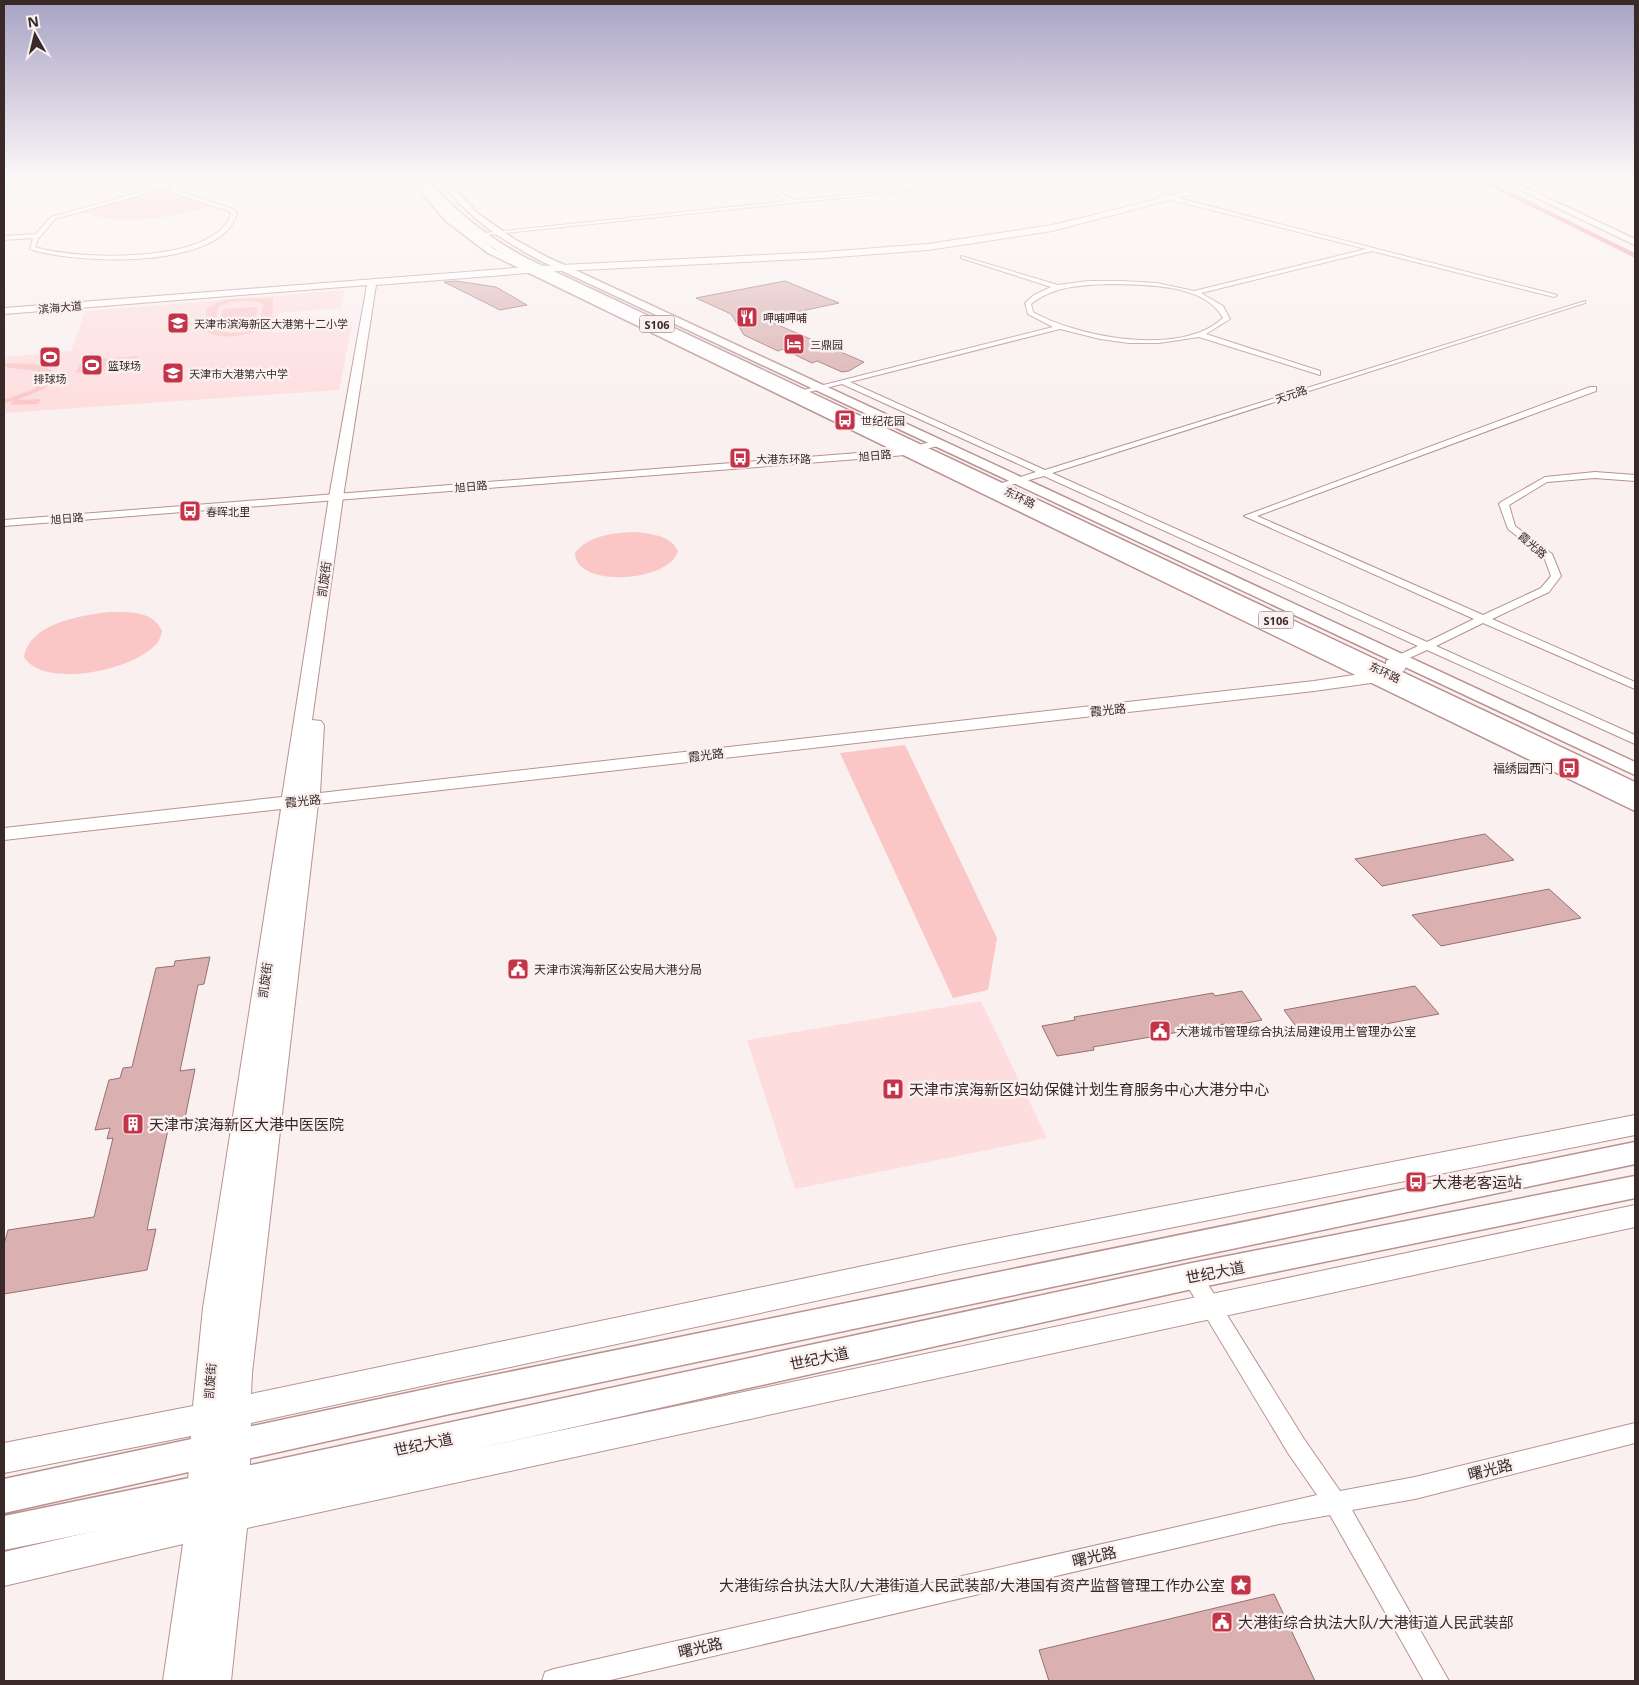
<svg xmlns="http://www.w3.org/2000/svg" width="1639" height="1685" viewBox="0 0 1639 1685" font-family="'Open Sans','Noto Sans SC',sans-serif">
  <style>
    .built { fill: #feddde }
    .green { fill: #fac6c6; fill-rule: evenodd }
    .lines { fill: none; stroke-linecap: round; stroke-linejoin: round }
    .canal { fill: #e88a8e; fill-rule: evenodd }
    .building { fill: #dab0b0; stroke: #977071 }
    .street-casing { stroke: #ba9191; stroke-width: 2 }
    .secondary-casing { stroke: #ba9191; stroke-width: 2 }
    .primary-casing { stroke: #ba9191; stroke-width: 3 }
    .highway-casing { stroke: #ba9191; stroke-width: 3 }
    .street { fill: #fff; fill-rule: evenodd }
    .secondary { fill: #fff; fill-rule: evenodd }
    .primary { fill: #fff; fill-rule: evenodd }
    .highway { fill: #fff; fill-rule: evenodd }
    .labels { text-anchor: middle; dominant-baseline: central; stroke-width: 5; stroke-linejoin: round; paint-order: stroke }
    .far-street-label { font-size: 11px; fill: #3a2929; stroke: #faf0f0 }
    .far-poi-label { font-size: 11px; fill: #3a2929; stroke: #faf0f0; text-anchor: start }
    .shield { fill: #faf0f0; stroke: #746565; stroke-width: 1 }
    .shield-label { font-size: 11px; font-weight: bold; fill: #3a2929 }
    .street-label { font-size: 12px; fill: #3a2929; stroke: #faf0f0 }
    .poi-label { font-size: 12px; fill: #3a2929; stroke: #faf0f0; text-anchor: start }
    .near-poi-label { font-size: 15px; fill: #3a2929; stroke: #faf0f0; text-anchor: start }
    .near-street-label { font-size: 15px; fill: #3a2929; stroke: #faf0f0 }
  </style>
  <rect width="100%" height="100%" fill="#faf0f0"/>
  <path class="built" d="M344,290L341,308L279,313L272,333L352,326L339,390L4,413V357L71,351L85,311Z
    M981,1001L1047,1138L795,1189L747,1040Z"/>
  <path class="green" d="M165,188L214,206C171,218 122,227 79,211Z
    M273,298L272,329C253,331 220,345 204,329L207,309C223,293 252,300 273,298ZM251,301L263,304L260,326C248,332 226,337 215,328L218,307L230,302Z
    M257,307L256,323L220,326L223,309Z
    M138,356L131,370L104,371L112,358Z
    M110,358L102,371L75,373L84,359Z
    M4,363L35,364L52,370L56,379L44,389L17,400L41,399L38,404L10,405L13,401L4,403V400L34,389L44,379L38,371L4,367Z
    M635,532C652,534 670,535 678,551C669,583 575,588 575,553C589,535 613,533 635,532Z
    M108,612C128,612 153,610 162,631C161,634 160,639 158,642C137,670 44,690 24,657C30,623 80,616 108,612Z
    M905,745L997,938L988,990L953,998L840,753Z"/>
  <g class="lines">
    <path class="canal" d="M1475,179H1484L1635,253V258Z"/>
  </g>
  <path class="building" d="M456,281L496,287L527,305L500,310L444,282Z
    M785,281L839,303L764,319L864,362L849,371L842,372L817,361L812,363L783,349L778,351L744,335L731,314L696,298Z
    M1485,834L1514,860L1382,886L1355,859Z
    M1549,889L1581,918L1441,946L1412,915Z
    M210,957L204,984L198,985L180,1071L195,1069L185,1118L170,1120L147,1230L156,1229L147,1270L4,1294V1244L8,1230L94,1217L113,1138L107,1139L110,1128L95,1130L109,1080L120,1078L123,1068L132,1067L156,968L174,966L175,961Z
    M1415,986L1439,1014L1305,1039L1284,1010Z
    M1242,991L1262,1020L1227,1027L1225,1024L1093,1047L1094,1050L1057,1056L1042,1026L1075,1020L1074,1017L1213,993L1215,996Z
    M1274,1594L1315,1681H1049L1039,1650Z"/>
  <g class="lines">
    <g class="street-casing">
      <path id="street" d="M125,179H164L157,188L148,193L55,219L38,239L35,247C75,260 218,265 231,213L229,211L173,193L170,188L176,179H181L176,188L177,191L233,209L237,213C223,271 73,264 30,249L33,238L4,240V236L36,234L51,217L144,191L157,180L71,182Z
        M750,179H755L794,200L1021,179L487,235L484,233L787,201Z
        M1162,194L1557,295L1554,297L1372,251L1201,293L1223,306L1230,319L1206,334L1320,371V375L1199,337L1159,343H1129L1100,339L1060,329L850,382L1045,470L1585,301V303L1052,473L1427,642L1474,619L1244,516L1590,387H1596V391L1257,516L1483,615L1541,588L1551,576L1544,557L1508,529L1499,504L1501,502L1545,477L1595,472L1635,475V481L1595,478L1547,482L1509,505L1515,526L1552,554L1561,576L1549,592L1492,619L1635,682V689L1483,623L1436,646L1635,735V744L1427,650L1394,665H1386V661L1418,646L1044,476L996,489V485L1036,472L842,384L788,397L784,395L1053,327L1028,314L1025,303L1034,295L1051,287L961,258V256L1058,285L1088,281H1122L1157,283L1194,291L1366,249L1160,197ZM1109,284C1145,285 1204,283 1223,318C1218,322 1213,326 1207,329C1161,352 1076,336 1033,312L1031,304C1054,286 1081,285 1109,284Z
        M938,440L941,441V445L904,455L884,457L4,526V520L884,451L904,449Z
        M1192,1268L1199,1270L1304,1439L1340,1491L1415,1477L1635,1423V1443L1415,1499L1352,1510L1449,1681H1424L1330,1515L1279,1524L606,1681H542L545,1672L554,1669L1317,1495L1288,1453L1185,1282L1182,1276L1185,1270Z"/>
    </g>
    <g class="secondary-casing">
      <path id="secondary" d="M1239,179H1250L1052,231L928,250L824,258L541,272L376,285L343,497L312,720L321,721L324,725L320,793L1314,681L1367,673L1390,664L1392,655H1404C1407,660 1407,666 1404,671L1371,683L1314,691L318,804L252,1373L251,1394L959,1246L1635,1115V1135L959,1270L251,1423L249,1496L1635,1205V1227L247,1528L231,1681H163L183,1544L4,1586V1552L186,1510L191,1436L4,1473V1443L193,1406L203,1308L281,809L4,840V828L282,797L329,497L367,285L4,314V308L541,266L824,252L928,244L1052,225Z
        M1576,179L1635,181V185L1579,181Z"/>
    </g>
    <g class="primary-casing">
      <path id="primary" d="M410,179H418L452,217L494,249L1635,797V811L488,253L446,221Z
        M438,179H446L477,213L514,239L545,256L1635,762V775L539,260C497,237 468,217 438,179Z
        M1497,179H1507L1635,239V245Z
        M1635,1142V1164L445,1415L4,1513V1479L445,1385Z
        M1635,1176V1198L1192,1289L233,1503L4,1550V1516L233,1469L1192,1263Z"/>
    </g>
    <g class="highway-casing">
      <path id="highway" d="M38,179H97L92,182L4,186V180Z
        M417,179H426C456,212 488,238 528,259L1635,782V798L1627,796L520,263C486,245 436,213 417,179Z"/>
    </g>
    <use href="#street" class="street"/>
    <use href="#secondary" class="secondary"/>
    <use href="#primary" class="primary"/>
    <use href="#highway" class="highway"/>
  </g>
  <linearGradient id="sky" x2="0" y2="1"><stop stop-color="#a8a3c4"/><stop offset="0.43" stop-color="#fdf8f8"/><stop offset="1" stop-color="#fdf8f8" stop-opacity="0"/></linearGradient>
  <rect width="1639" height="415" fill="url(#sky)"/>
  <defs>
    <g id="restaurant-square" transform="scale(1.125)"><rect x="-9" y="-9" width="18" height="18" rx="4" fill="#c43449" stroke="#faf0f0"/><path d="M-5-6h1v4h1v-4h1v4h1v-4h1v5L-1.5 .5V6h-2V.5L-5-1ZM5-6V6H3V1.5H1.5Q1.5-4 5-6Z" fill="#fff"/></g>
    <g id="school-square" transform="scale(1.125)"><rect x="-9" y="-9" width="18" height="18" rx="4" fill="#c43449" stroke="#faf0f0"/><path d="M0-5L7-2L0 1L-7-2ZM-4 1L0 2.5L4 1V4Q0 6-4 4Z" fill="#fff"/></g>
    <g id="hotel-square" transform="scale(1.125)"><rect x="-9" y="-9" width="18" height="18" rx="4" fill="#c43449" stroke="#faf0f0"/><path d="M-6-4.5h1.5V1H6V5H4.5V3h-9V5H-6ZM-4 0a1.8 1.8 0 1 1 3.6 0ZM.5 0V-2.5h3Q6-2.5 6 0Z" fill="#fff"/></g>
    <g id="stadium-square" transform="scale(1.125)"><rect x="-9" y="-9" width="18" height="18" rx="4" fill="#c43449" stroke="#faf0f0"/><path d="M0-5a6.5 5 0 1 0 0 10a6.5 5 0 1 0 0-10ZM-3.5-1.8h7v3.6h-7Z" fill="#fff"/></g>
    <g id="bus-square" transform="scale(1.125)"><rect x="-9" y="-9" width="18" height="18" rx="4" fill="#c43449" stroke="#faf0f0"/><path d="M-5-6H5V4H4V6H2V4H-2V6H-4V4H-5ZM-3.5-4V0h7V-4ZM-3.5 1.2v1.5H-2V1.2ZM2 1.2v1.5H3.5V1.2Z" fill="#fff"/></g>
    <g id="civic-square" transform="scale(1.125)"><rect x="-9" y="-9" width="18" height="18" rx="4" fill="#c43449" stroke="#faf0f0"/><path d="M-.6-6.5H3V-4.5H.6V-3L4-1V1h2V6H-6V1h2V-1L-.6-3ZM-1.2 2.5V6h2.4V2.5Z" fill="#fff"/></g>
    <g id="hospital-square" transform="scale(1.125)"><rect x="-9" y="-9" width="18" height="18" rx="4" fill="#c43449" stroke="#faf0f0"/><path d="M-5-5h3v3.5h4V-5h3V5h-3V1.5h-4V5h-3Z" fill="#fff"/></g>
    <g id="building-square" transform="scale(1.125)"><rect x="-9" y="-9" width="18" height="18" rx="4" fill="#c43449" stroke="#faf0f0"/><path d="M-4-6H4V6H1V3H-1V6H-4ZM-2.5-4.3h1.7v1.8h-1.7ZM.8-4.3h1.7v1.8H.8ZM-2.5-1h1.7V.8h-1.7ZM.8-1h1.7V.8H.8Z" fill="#fff"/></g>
    <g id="sight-square" transform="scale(1.125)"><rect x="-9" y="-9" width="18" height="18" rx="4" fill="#c43449" stroke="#faf0f0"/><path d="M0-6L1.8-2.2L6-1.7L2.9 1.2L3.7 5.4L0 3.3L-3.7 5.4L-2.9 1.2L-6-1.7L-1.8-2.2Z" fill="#fff"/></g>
  </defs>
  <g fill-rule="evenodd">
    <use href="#restaurant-square" x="747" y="317"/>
    <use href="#school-square" x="178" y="323"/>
    <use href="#hotel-square" x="794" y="344"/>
    <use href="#stadium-square" x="50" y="357"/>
    <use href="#stadium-square" x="92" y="365"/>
    <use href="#school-square" x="173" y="373"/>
    <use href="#bus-square" x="845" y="420"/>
    <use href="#bus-square" x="740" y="458"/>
    <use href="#bus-square" x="190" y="511"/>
    <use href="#bus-square" x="1569" y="768"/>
    <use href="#civic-square" x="518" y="969"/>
    <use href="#civic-square" x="1160" y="1031"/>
    <use href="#hospital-square" x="893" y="1089"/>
    <use href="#building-square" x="133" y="1124"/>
    <use href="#bus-square" x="1416" y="1182"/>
    <use href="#sight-square" x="1241" y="1585"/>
    <use href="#civic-square" x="1222" y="1622"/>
  </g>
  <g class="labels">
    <g class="far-street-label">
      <text transform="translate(60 307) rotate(-5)">滨海大道</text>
      <text transform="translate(1291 394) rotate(-18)">天元路</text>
      <text transform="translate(875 455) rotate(-5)">旭日路</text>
      <text transform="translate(471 486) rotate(-5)">旭日路</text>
      <text transform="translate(1020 497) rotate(26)">东环路</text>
      <text transform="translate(67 518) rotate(-4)">旭日路</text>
      <text transform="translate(1533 545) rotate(41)">霞光路</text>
      <text transform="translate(1385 672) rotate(25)">东环路</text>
    </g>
    <g class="far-poi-label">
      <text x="763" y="317">呷哺呷哺</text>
      <text x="194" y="323">天津市滨海新区大港第十二小学</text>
      <text x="810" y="344">三鼎园</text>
      <text x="108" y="365">篮球场</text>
      <text x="189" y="373">天津市大港第六中学</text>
      <text x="50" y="378" text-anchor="middle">排球场</text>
      <text x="861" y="420">世纪花园</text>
      <text x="756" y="458">大港东环路</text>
      <text x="206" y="511">春晖北里</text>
    </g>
    <g class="shield">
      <rect x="639.5" y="315.5" width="35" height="17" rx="4"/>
      <rect x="1258.5" y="611.5" width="35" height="17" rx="4"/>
    </g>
    <g class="shield-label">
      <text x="657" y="324">S106</text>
      <text x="1276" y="620">S106</text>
    </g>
    <g class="street-label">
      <text transform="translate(324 579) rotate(-82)">凯旋街</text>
      <text transform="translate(1108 710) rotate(-6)">霞光路</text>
      <text transform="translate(706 755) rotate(-7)">霞光路</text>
      <text transform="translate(303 801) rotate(-6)">霞光路</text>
      <text transform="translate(265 980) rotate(-82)">凯旋街</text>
      <text transform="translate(210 1381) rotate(-86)">凯旋街</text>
    </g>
    <g class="poi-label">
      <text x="1553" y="768" text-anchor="end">福绣园西门</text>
      <text x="534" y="969">天津市滨海新区公安局大港分局</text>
      <text x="1176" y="1031">大港城市管理综合执法局建设用土管理办公室</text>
    </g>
    <g class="near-poi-label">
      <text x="909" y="1089">天津市滨海新区妇幼保健计划生育服务中心大港分中心</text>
      <text x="149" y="1124">天津市滨海新区大港中医医院</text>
      <text x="1432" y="1182">大港老客运站</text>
      <text x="1225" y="1585" text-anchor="end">大港街综合执法大队/大港街道人民武装部/大港国有资产监督管理工作办公室</text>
      <text x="1238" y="1622">大港街综合执法大队/大港街道人民武装部</text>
    </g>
    <g class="near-street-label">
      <text transform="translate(1215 1272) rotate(-11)">世纪大道</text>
      <text transform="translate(819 1358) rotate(-12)">世纪大道</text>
      <text transform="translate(423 1444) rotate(-12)">世纪大道</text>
      <text transform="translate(1490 1469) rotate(-14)">曙光路</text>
      <text transform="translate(1094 1556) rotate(-13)">曙光路</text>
      <text transform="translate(700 1647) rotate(-13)">曙光路</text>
    </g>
  </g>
  <rect width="1639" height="1685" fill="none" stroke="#3a2929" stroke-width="10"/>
  <g transform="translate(35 35) rotate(352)" stroke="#faf0f0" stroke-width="4" paint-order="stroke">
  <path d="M0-4L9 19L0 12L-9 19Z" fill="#3a2929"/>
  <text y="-8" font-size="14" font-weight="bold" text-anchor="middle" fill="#3a2929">N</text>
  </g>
</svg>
